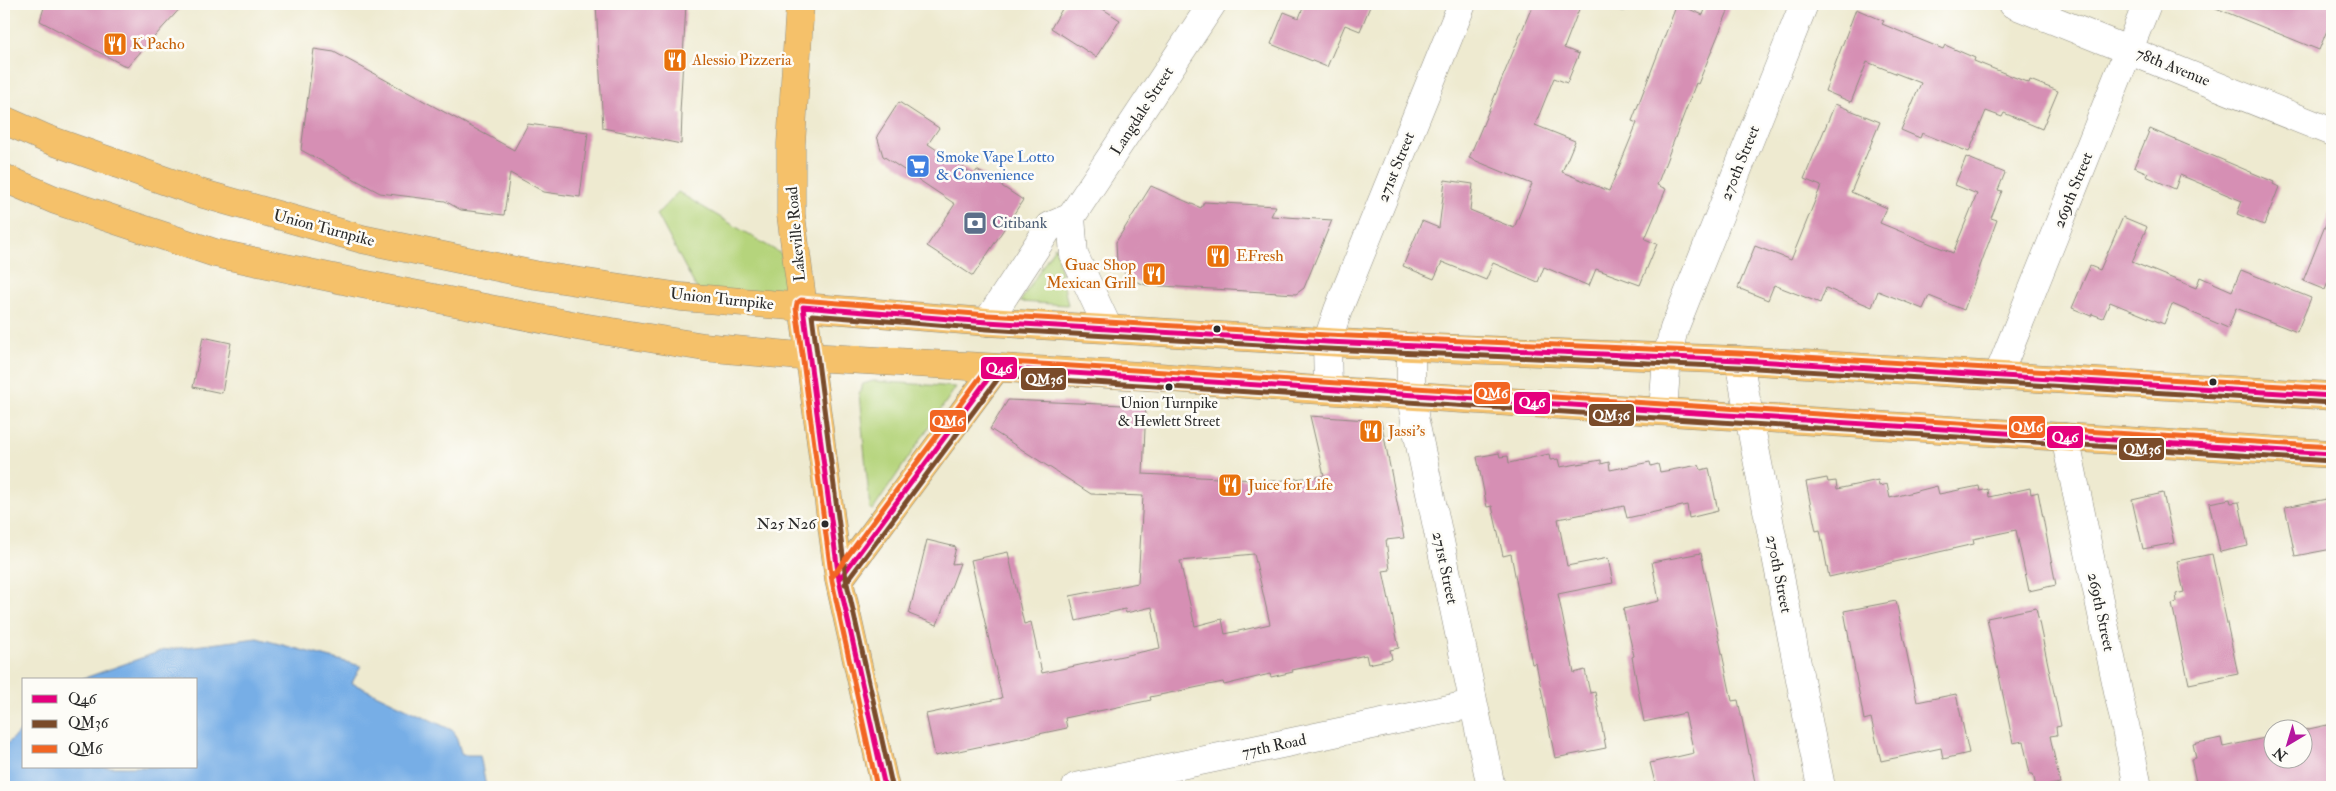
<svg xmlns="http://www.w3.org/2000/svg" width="2336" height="791" viewBox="0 0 2336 791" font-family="'IM FELL Double Pica',serif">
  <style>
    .green { fill: #b5d47b; stroke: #708053 }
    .water { fill: #77aee6; stroke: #516c88 }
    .building { fill: #d68fb4; fill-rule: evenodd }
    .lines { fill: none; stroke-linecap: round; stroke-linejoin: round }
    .minor-casing { stroke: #8c8a7e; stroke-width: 29 }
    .major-casing { stroke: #8c8a7e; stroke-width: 29 }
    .minor { stroke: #fff; stroke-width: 28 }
    .major { stroke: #f5c16b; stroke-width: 28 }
    .bus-1-casing { stroke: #fdfcf7; stroke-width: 9 }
    .bus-2-casing { stroke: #fdfcf7; stroke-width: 9 }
    .bus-3-casing { stroke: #fdfcf7; stroke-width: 9 }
    .bus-1 { stroke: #e5007d; stroke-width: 5 }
    .bus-2 { stroke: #7a4b2a; stroke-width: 5 }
    .bus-3 { stroke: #f26522; stroke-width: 5 }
    .bus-dot { fill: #2b2b2b; stroke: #fdfcf7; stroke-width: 2 }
    .labels { text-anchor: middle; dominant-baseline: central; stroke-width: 5; stroke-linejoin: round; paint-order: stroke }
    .bus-label { font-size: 15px; fill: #2b2b2b; stroke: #fdfcf7 }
    .food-label { font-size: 16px; fill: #c56008; stroke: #fdfcf7; text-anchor: start }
    .street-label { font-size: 16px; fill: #2b2b2b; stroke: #fdfcf7 }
    .shop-label { font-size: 16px; fill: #366cbe; stroke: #fdfcf7; text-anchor: start }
    .service-label { font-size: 16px; fill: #4e5e75; stroke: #fdfcf7; text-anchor: start }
    .line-badge { stroke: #fdfcf7; stroke-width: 2 }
    .badge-label { font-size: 14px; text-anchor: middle; font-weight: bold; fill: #fff }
  </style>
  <rect width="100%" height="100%" fill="#fdfcf7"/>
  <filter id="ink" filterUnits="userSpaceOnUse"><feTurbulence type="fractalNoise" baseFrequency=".02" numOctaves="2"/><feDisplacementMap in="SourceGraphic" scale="10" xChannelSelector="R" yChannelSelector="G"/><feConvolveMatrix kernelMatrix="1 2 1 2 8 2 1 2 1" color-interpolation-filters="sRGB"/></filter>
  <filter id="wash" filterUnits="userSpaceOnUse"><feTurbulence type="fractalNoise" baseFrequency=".0096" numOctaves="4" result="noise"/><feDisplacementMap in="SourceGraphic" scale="20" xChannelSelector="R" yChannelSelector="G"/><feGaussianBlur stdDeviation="1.12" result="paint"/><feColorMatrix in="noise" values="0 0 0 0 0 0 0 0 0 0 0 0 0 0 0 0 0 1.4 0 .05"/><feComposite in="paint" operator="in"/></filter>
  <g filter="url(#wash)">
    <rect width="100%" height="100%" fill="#eeead0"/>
    <path class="green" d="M678,192L798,264L803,309L702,299L657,214Z
      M1055,246L1068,305L1020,302Z
      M873,381L956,387L873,510L870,509L859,394L863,384Z"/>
    <path class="water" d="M1601,4H1627L1624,13Z
      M257,638L361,666L352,683L454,731L462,755H480L486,787H4V747L24,727V767H196V680H79L164,650Z"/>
    <g id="blocks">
      <path class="building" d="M45,4H184L127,67L40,21Z
        M596,4H686L680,113H682L681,144L603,128Z
        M1065,4H1095L1120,20L1096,57L1051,28Z
        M1294,4H1371L1360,31L1345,25L1327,67L1271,44L1284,12L1299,18L1303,8Z
        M1533,4H1581L1564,48L1579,54L1567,83L1554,78L1535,125L1575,141L1562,172L1609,191L1637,123L1632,121L1677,4L1703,15L1707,4H1731L1698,84L1696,83L1657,185L1666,189L1645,239L1657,244L1640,285L1596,269L1589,286L1544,267L1538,282L1493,263L1486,280L1442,262L1434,279L1403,266L1422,221L1439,228L1445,180L1473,184L1470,210L1514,228L1532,184L1469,158Z
        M2206,4H2332V18L2319,50Z
        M1856,9L1884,21L1882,24L1943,49L1945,45L1975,58L1974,61L2029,83L2030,80L2058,91L2042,129L2004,113L2002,117L1986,111L1969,152L1922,133L1920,138L1901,130L1921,83L1867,62L1851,102L1825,91Z
        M314,49L334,52L514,150L528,124L588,132L580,197L544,192L510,173L504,215L461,210L445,201L380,193L301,150Z
        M899,102L939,128L928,144L974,175L977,170L1023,200L973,276L927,246L955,204L883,156L877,136Z
        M1835,104L1880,122L1851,192L1887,208L1880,223L1953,253L1977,194L1955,185L1966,157L2005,173L1998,190L2002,191L1991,218L1997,220L1964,310L1929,296L1923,309L1878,291L1872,307L1826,288L1820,303L1774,285L1768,300L1738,288L1755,246L1791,260L1821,186L1804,179Z
        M2150,129L2274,182L2273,184L2279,187L2264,225L2237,214L2242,201L2180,175L2175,189L2146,176L2148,173L2134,167Z
        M1151,186L1201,208L1204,202L1276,206L1271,216L1332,220L1304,288L1296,294L1146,285L1129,279L1117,263L1116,242Z
        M2331,211L2332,272L2325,290L2303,281Z
        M2123,217L2147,227L2132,262L2196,288L2200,277L2232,291L2241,270L2311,298L2297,332L2236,308L2228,328L2172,304L2164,324L2110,302L2103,318L2092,314L2091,316L2072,308L2090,266L2100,270Z
        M203,337L231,343L222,393L193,387Z
        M1008,400L1146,406L1143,474L1275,481L1324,476L1310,416L1381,421L1404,538L1386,540L1390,570L1383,571L1399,648L1390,650L1392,659L1368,664L1366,655L1292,670L1293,672L1271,677L1270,674L1224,685L1223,682L1150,697L1151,700L1065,718L1067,728L935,756L926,714L1002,698L971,560L1008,552L1024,624L1031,622L1042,673L1160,648L1152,607L1126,613L1125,609L1076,621L1070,596L1138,583L1143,496L1091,494L990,429ZM1254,554L1270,624L1225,634L1222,619L1195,626L1180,561Z
        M1499,453L1500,457L1508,456L1509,463L1549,454L1550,460L1558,459L1560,467L1601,460V464L1609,462L1610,470L1650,462L1651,466L1658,464L1660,472L1699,465L1701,470L1709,468L1718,511L1689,518L1687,505L1627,518L1624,506L1558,519L1567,566L1608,558L1613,583L1558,594L1574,673L1585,670L1590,693L1595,692L1606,748L1555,758L1536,663L1532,664L1511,554L1503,556L1492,506L1487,507L1477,457Z
        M1827,478L1828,482L1836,481L1837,489L1878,480L1879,486L1887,484L1890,498L1937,486L1939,494L1979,486L1980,491L1988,489L1989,497L2030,488L2031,494L2038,492L2056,585L2029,591L2016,530L1973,539L1974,544L1829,577L1820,530L1816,531L1806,482Z
        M2163,493L2174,543L2143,549L2132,500Z
        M2332,498V549L2295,556L2285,507Z
        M2230,499L2231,503L2239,502L2248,546L2220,552L2209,503Z
        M927,540L956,547L952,564L960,563L937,625L909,614Z
        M1701,553L1732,701L1738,700L1756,787H1656L1650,763L1694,753L1685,713L1644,722L1632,657L1634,656L1623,609L1659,601L1652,562Z
        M2212,554L2238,674L2189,684L2172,604L2177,602L2176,594L2184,592L2177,561Z
        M1896,601L1917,702L1956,694L1969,753L1943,759L1941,748L1881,761L1871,718L1864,720L1844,611Z
        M2036,608L2061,726L2056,727L2057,735L2050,736L2060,783L2041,787H2036L2033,774H2030L2023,741L2013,743L1987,618Z
        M2332,724V787H2197L2191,759L2196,758L2193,744L2221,738L2223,747L2274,736V758H2304V730Z"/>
    </g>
  </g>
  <g filter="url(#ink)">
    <use href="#blocks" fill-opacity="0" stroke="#8c8a7e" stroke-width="1"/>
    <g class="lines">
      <g class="minor-casing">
        <path id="minor" d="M2013,4L2332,132
          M1071,217L1074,255L1108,328
          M987,322L1050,226L1071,217L1212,4
          M1411,347V395L1415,421L1491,787
          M1739,360L1753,438L1821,787
          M1998,376L2147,4
          M1328,390L1327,342L1338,310L1462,4
          M1663,411L1667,357L1674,329L1804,4
          M2065,437L2138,787
          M1076,787L1473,704"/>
      </g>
      <g class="major-casing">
        <path id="major" d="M800,4L791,144V215L839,580L885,787
          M4,120L47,139L200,193L362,239L535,275L681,297L987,322L1411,347L1739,360L2332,396
          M4,178L55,200L215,253L357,283L582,327L704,347L810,357L1160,377L1305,389L2332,454
          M839,580L996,368"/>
      </g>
      <use href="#minor" class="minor"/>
      <use href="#major" class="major"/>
      <g class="bus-1-casing">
        <path id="bus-1" d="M839,580L996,368L2332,454
          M885,787L839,580L803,307L987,322L1327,342L1739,360L2332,396"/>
      </g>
      <g class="bus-2-casing">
        <path id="bus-2" d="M845,584L1000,376L2332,461
          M892,785L846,579L812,315L987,329L1327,349L1739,367L2332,403"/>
      </g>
      <g class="bus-3-casing">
        <path id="bus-3" d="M833,576L990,364L995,361L2332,447
          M877,787L832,581L796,308L797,303L801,300L988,315L1327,335L1739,353L2332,389"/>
      </g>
      <use href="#bus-1" class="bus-1"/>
      <use href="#bus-2" class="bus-2"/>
      <use href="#bus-3" class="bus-3"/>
    </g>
  </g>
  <defs>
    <g id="restaurant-square" transform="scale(1.25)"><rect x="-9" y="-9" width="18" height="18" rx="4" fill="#e8710a" stroke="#fdfcf7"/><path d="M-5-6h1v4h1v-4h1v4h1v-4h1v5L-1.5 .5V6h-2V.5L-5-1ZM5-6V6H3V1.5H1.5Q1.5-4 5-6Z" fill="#fff"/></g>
    <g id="supermarket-square" transform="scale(1.25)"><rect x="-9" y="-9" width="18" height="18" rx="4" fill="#3f7fe0" stroke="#fdfcf7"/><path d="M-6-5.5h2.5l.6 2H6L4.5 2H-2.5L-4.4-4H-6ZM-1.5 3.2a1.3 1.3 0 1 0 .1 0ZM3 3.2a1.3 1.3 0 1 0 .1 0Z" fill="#fff"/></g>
    <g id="bank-square" transform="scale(1.25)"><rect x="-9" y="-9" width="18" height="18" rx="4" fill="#5c6f8a" stroke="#fdfcf7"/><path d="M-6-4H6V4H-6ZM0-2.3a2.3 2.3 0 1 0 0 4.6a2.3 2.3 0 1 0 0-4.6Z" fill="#fff"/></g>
  </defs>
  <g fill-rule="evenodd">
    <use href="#restaurant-square" x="115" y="44"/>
    <use href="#restaurant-square" x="675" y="60"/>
    <use href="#supermarket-square" x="918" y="166"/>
    <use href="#bank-square" x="975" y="223"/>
    <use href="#restaurant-square" x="1218" y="256"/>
    <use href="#restaurant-square" x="1154" y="274"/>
    <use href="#restaurant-square" x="1371" y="431"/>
    <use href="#restaurant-square" x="1230" y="485"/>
  </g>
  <g class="bus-dot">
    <circle cx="1217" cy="329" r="4.5"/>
    <circle cx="2213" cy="382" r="4.5"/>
    <circle cx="1169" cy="387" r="4.5"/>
    <circle cx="825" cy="524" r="4.5"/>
  </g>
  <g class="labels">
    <g class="bus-label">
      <text x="1169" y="403">Union Turnpike<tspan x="1169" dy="18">&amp; Hewlett Street</tspan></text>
      <text x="816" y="524" text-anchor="end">N25 N26</text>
    </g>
    <g class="food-label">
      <text x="132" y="44">K Pacho</text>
      <text x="692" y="60">Alessio Pizzeria</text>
      <text x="1236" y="256">EFresh</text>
      <text x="1136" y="265" text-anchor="end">Guac Shop<tspan x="1136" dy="18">Mexican Grill</tspan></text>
      <text x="1388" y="431">Jassi's</text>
      <text x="1248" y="485">Juice for Life</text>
    </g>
    <g class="street-label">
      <text transform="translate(2173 67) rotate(22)">78th Avenue</text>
      <text transform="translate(1142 111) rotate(-57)">Langdale Street</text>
      <text transform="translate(1740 163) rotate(-68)">270th Street</text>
      <text transform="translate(1396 167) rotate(-68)">271st Street</text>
      <text transform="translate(2073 190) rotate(-68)">269th Street</text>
      <text transform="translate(324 228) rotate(15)">Union Turnpike</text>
      <text transform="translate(796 234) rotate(-95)">Lakeville Road</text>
      <text transform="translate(722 299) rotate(6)">Union Turnpike</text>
      <text transform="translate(1445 568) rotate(78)">271st Street</text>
      <text transform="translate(1779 574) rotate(79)">270th Street</text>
      <text transform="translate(2101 612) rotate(78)">269th Street</text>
      <text transform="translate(1274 746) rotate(-12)">77th Road</text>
    </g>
    <g class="shop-label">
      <text x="936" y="157">Smoke Vape Lotto<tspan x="936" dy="18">&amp; Convenience</tspan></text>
    </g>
    <g class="service-label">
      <text x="992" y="223">Citibank</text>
    </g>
  </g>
  <g class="line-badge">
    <rect x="980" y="356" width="38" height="24" rx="5" fill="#e5007d"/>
    <rect x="1020" y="367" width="47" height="24" rx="5" fill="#7a4b2a"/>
    <rect x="1473" y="381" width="38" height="24" rx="5" fill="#f26522"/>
    <rect x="1513" y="391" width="38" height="24" rx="5" fill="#e5007d"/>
    <rect x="1588" y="403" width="47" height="24" rx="5" fill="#7a4b2a"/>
    <rect x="929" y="409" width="38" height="24" rx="5" fill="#f26522"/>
    <rect x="2008" y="415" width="38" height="24" rx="5" fill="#f26522"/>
    <rect x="2046" y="425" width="38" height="24" rx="5" fill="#e5007d"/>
    <rect x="2118" y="437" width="47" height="24" rx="5" fill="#7a4b2a"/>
  </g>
  <g class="badge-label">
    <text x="999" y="373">Q46</text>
    <text x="1044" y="384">QM36</text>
    <text x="1492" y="398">QM6</text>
    <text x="1532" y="407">Q46</text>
    <text x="1611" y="420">QM36</text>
    <text x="948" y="426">QM6</text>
    <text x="2027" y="432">QM6</text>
    <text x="2065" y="442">Q46</text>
    <text x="2142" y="454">QM36</text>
  </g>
  <rect width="2336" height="791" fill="none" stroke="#fdfcf7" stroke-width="20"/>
  <rect x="22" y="678" width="175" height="90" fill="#fdfcf7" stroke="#a9a8a5"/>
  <rect x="32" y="695" width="25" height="8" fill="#e5007d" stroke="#a9a8a5"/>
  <text x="68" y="704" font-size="15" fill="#2b2b2b">Q46</text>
  <rect x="32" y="720" width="25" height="8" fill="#7a4b2a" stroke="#a9a8a5"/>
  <text x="68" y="728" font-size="15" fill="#2b2b2b">QM36</text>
  <rect x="32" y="745" width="25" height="8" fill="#f26522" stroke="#a9a8a5"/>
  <text x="68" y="754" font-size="15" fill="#2b2b2b">QM6</text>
  <g transform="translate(2288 744) rotate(218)"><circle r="24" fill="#fdfcf7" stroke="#a9a8a5"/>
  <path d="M0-4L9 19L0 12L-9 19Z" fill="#b5179e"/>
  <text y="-8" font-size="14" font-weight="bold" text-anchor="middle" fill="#2b2b2b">N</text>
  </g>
</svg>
